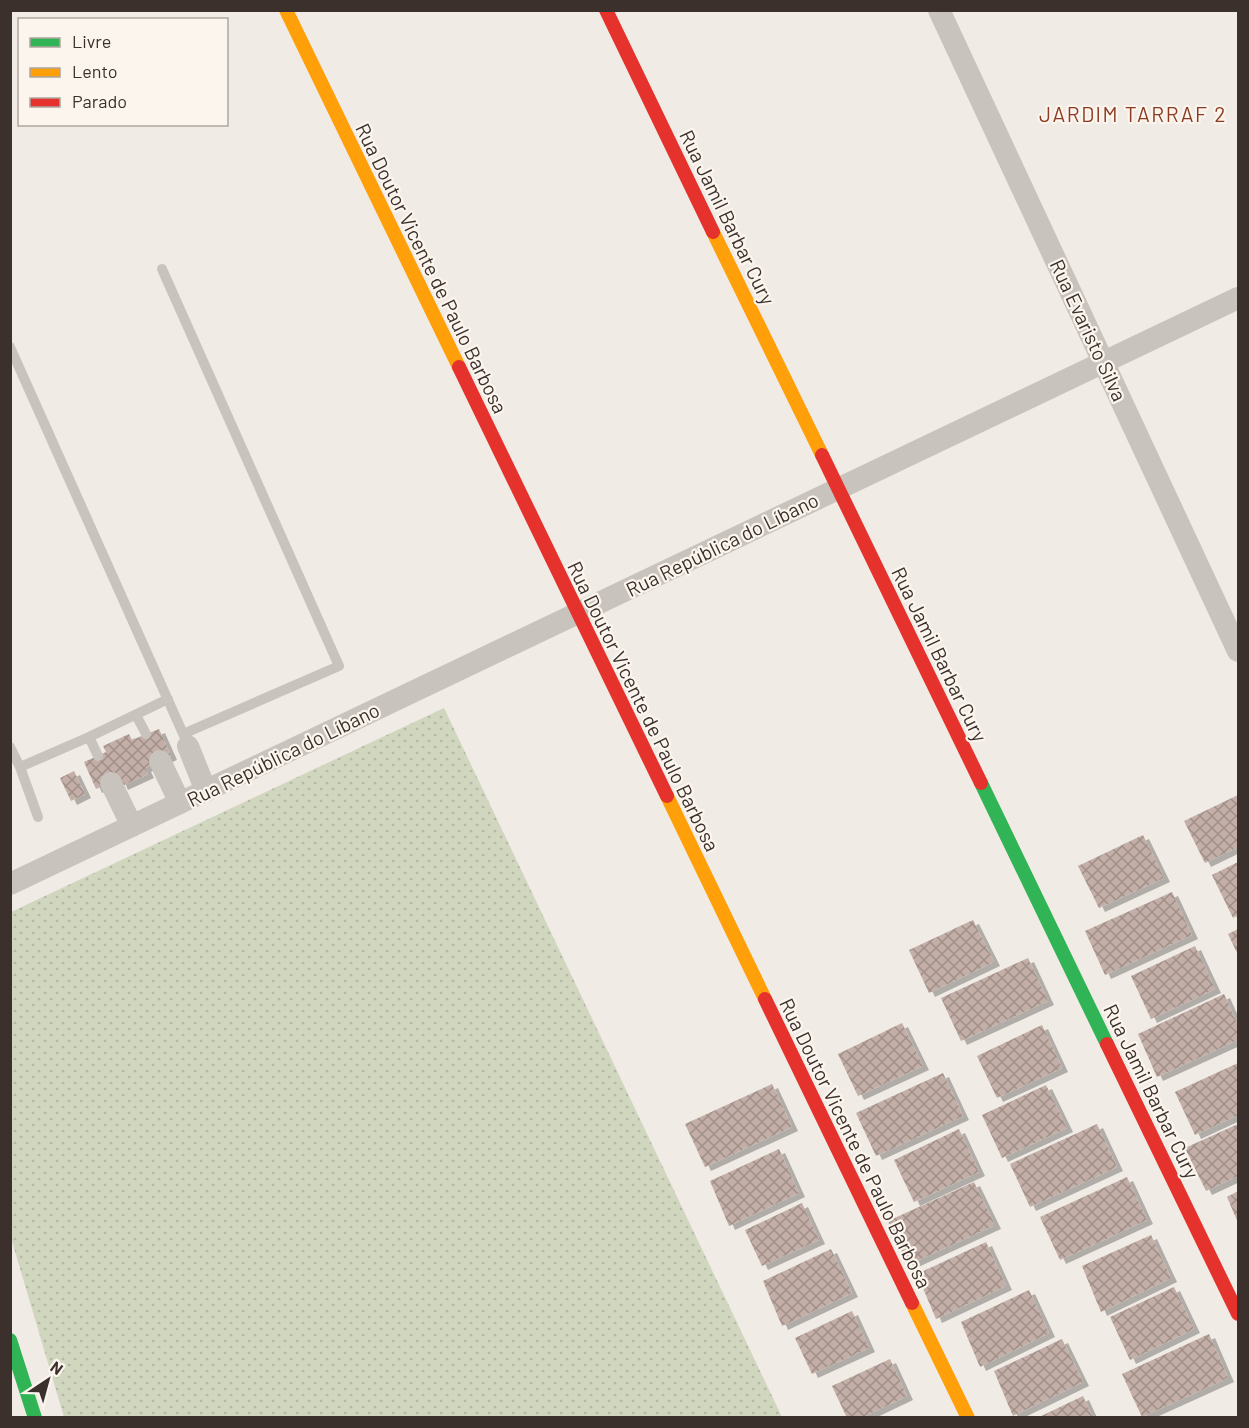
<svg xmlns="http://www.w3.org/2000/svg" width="1249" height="1428" viewBox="0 0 1249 1428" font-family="Barlow,sans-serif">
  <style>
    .grass { fill: url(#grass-dots) }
    .building { fill: url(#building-cross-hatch); filter: url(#shadow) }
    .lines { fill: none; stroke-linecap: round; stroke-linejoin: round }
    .lane { stroke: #c9c3be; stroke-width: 10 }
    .street { stroke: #c9c3be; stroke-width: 22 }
    .fast { stroke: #30b455; stroke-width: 14 }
    .slow { stroke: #ff9f0a; stroke-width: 14 }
    .jam { stroke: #e5322d; stroke-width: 14 }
    .labels { text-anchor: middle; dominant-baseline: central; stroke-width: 4.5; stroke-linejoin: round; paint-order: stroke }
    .street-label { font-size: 20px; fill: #3b302b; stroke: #fbf5ee }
    .neighbourhood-label { font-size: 21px; letter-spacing: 1.5px; fill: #8c3b22; stroke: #fbf5ee }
  </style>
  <defs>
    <pattern id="grass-dots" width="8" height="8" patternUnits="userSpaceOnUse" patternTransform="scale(1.5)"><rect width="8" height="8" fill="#d1d6bf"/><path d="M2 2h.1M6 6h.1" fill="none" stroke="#b4b8a4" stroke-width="1.8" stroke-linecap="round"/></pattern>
    <pattern id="building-cross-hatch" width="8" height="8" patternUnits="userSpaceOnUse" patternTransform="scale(1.5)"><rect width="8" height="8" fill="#c3afa7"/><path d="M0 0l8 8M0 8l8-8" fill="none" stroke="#a08f88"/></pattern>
    <filter id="shadow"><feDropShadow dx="6" dy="4" stdDeviation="0" flood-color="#0004"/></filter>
  </defs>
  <rect width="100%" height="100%" fill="#f0ebe5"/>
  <path class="grass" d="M444,708L782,1417H64L11,1238V912Z"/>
  <path class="building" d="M159,729L171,756L145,768L148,774L122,786L119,779L96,789L84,762L106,752L103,746L129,734L132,740Z
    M74,771L85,794L71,801L60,778Z
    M1238,795V847L1205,863L1184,821Z
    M1143,835L1164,878L1099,908L1078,866Z
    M1238,862V915L1233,918L1212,875Z
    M1172,892L1192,935L1105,975L1085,931Z
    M973,920L994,962L929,993L909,950Z
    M1238,929V955L1228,934Z
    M1195,946L1215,989L1151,1019L1131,976Z
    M1028,958L1048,1001L961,1041L941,998Z
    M1224,994L1238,1025V1040L1157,1077L1138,1034Z
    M902,1023L923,1066L858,1096L838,1054Z
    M1042,1025L1062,1068L997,1098L977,1056Z
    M1238,1063V1115L1195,1135L1175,1092Z
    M943,1073L963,1116L876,1156L856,1113Z
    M772,1084L792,1127L705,1167L685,1124Z
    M1046,1085L1067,1128L1002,1158L982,1115Z
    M1097,1124L1117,1167L1030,1207L1010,1164Z
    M1238,1124V1176L1206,1191L1185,1148Z
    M959,1129L979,1172L914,1202L894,1160Z
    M779,1149L799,1193L729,1226L710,1181Z
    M1127,1177L1147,1220L1060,1260L1040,1217Z
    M974,1182L995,1225L908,1265L888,1221Z
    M1238,1191V1223L1227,1197Z
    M802,1203L819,1240L762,1266L745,1230Z
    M1151,1235L1171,1278L1101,1312L1082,1266Z
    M986,1242L1006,1286L936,1319L917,1274Z
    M831,1249L852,1293L782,1326L763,1281Z
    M1174,1287L1194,1329L1130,1360L1110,1317Z
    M1029,1290L1049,1333L980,1367L961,1322Z
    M852,1311L869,1348L812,1374L795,1338Z
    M1209,1334L1228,1378L1142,1417L1122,1374Z
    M1062,1339L1083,1382L1013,1416L994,1371Z
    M890,1359L907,1396L861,1418H847L832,1386Z
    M1083,1396L1093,1418H1037Z"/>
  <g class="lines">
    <path class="lane" d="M162,269L339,666L183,734
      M10,347L185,738
      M136,715L146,734
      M89,737L98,756
      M10,747L20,767L38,817
      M20,767L89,737L168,699"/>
    <path class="street" d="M939,10L1238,651
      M188,746L206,791
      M160,761L180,803
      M111,783L132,826
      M10,884L1238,298"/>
    <path class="fast" d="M981,783L1107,1044
      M10,1340L35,1418"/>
    <path class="slow" d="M286,10L459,367
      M713,232L822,455
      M667,796L765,999
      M912,1303L968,1418"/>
    <path class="jam" d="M606,10L713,232
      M459,367L667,796
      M822,455L981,783
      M765,999L912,1303
      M1107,1044L1238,1314"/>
  </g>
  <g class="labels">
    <g class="street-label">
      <text transform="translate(728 217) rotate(64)">Rua Jamil Barbar Cury</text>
      <text transform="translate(432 268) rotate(64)">Rua Doutor Vicente de Paulo Barbosa</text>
      <text transform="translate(1089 330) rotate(65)">Rua Evaristo Silva</text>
      <text transform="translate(722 544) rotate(-26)">Rua República do Líbano</text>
      <text transform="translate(940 654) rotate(64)">Rua Jamil Barbar Cury</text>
      <text transform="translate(644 706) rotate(64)">Rua Doutor Vicente de Paulo Barbosa</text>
      <text transform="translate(283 754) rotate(-26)">Rua República do Líbano</text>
      <text transform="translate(1152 1091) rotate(64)">Rua Jamil Barbar Cury</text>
      <text transform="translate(856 1143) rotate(64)">Rua Doutor Vicente de Paulo Barbosa</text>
    </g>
    <g class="neighbourhood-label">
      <text x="1133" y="113">JARDIM TARRAF 2</text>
    </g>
  </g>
  <rect width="1249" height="1428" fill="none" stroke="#3b302b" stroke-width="24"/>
  <rect x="18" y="18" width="210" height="108" fill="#fbf5ee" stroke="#aea6a0" stroke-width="1.5"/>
  <rect x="30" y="38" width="30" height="9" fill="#30b455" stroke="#aea6a0" stroke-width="1.5"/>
  <text x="72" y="48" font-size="18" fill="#3b302b">Livre</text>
  <rect x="30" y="68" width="30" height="9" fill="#ff9f0a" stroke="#aea6a0" stroke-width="1.5"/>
  <text x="72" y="78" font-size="18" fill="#3b302b">Lento</text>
  <rect x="30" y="98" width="30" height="9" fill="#e5322d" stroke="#aea6a0" stroke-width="1.5"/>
  <text x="72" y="108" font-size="18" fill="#3b302b">Parado</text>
  <g transform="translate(48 1380) rotate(36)" stroke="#fbf5ee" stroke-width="4.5" paint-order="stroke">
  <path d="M0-4.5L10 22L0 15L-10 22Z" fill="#3b302b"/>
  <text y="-9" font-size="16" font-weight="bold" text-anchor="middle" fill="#3b302b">N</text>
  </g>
</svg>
